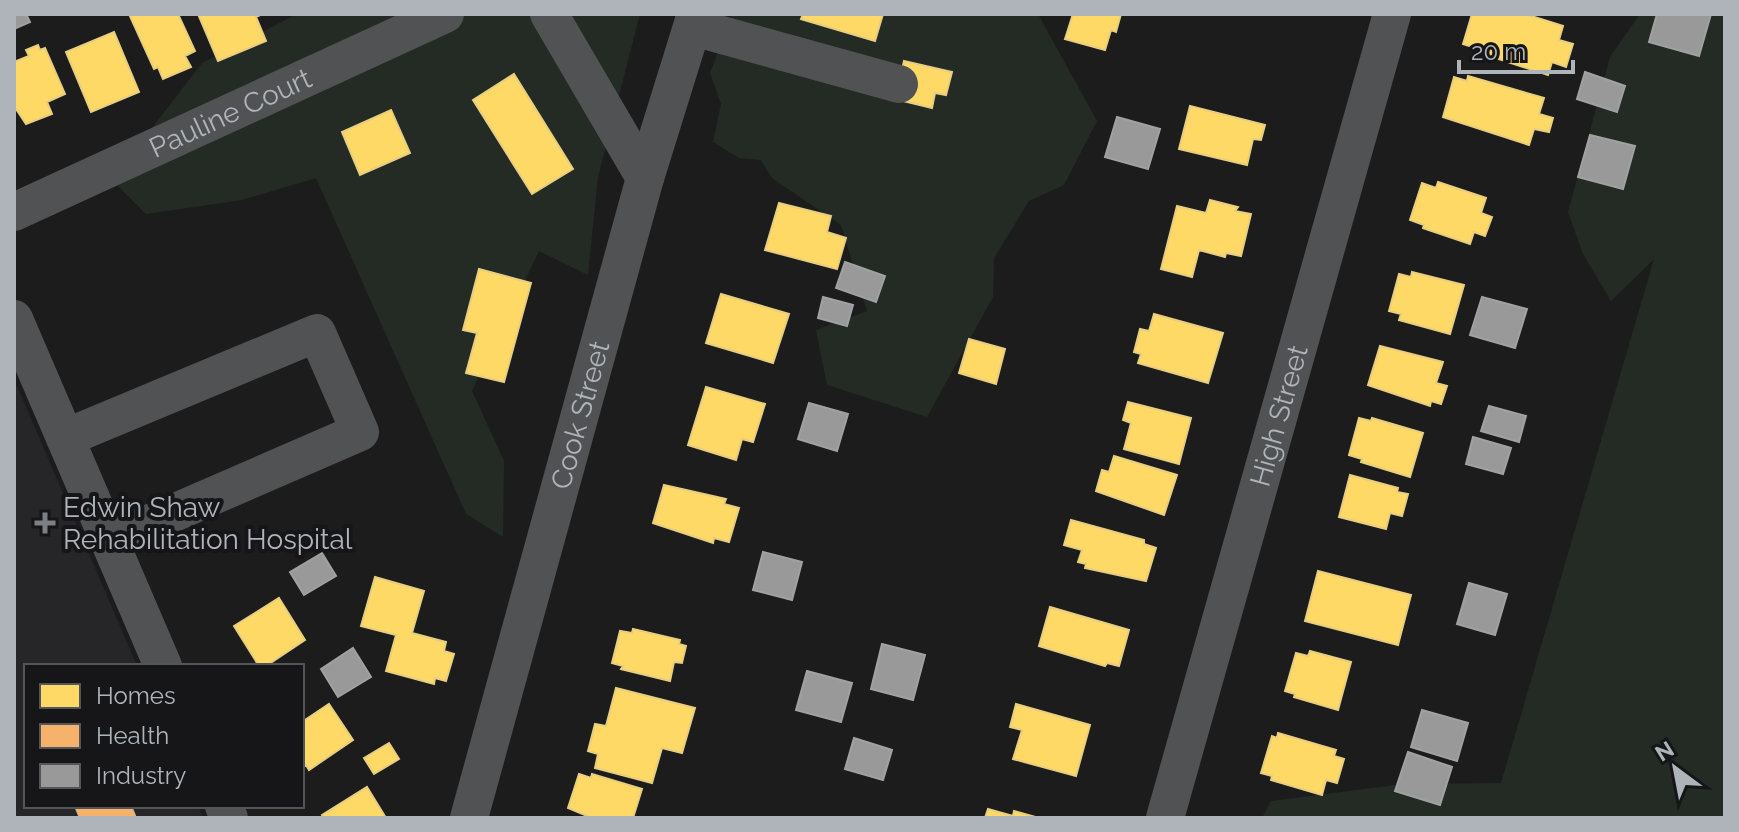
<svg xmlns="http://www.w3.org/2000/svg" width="1739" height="832" viewBox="0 0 1739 832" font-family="Raleway,sans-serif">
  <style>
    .built { fill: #262628 }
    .green { fill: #242b25 }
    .homes { fill: #ffd966; stroke: #e7ce80; stroke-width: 2 }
    .health { fill: #f6b26b; stroke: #e1b383; stroke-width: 2 }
    .industry { fill: #999; stroke: #a0a1a3; stroke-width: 2 }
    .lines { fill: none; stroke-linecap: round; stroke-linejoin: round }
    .minor { stroke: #515254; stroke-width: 38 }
    .poi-dot { fill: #7c7f83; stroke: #161618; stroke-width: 3 }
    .labels { text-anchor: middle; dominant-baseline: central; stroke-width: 8; stroke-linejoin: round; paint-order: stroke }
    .street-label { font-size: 28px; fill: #afb4bb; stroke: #161618 }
    .poi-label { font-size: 28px; fill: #afb4bb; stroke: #161618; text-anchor: start }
  </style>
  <rect width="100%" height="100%" fill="#1c1c1c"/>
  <path class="built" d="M14,379L137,666H26V806H198L203,818H14Z"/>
  <path class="green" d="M297,14H640L598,177L588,275L539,251L472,391L504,461L503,537L466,514L316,178L242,200L146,214L112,180L202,63Z
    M732,14H1038L1097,121L1064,185L1029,201L994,258L993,297L927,417L827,385L816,330L867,311L841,225L772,178L761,160L739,158L713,142L721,104L710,73Z
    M1640,14H1725V818H1262L1271,801L1403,784L1501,783L1654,259L1611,301L1583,254L1568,212L1610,57Z"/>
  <path class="homes" d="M129,14H178L195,51L185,56L191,67L163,79L158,67L154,69Z
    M198,14H262L256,17L266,41L218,61Z
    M803,14H883L875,41L801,19Z
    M1073,14H1121L1116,32L1111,30L1105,50L1065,39Z
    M1472,14H1525L1563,26L1559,40L1573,44L1566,67L1552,62L1548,75L1474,51L1476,48L1463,44Z
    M114,32L139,92L91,112L66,52Z
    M38,45L40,50L45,48L65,94L47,102L52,114L26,124L14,106V62L29,56L26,50Z
    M904,61L952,72L946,95L935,93L932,108L895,99Z
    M514,74L573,169L532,194L473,100Z
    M1468,76L1544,98L1539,114L1553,118L1549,132L1534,129L1529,145L1443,117L1454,77L1467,81Z
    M1190,106L1265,125L1261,140L1253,139L1247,165L1179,149Z
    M391,110L410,153L360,175L342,132Z
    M1438,182L1486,198L1481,213L1492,217L1485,236L1474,232L1470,244L1423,228L1424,225L1410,220L1422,183L1436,188Z
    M1210,200L1238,207L1235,211L1251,214L1241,256L1226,253L1225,257L1199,250L1192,277L1161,269L1177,206L1206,213Z
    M779,203L831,216L827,232L846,238L837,269L765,250Z
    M479,269L531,283L504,382L466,373L477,333L463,330Z
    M1412,272L1464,285L1450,334L1399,320L1401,314L1389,311L1399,274L1411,277Z
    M721,294L789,314L773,363L706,343Z
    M1154,314L1223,333L1208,383L1138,363L1141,354L1134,352L1140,329L1149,331Z
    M969,339L1005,349L996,384L959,373Z
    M1380,346L1443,362L1436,383L1447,386L1441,404L1431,401L1430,406L1368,385Z
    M706,387L765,404L753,442L742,439L736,460L688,445Z
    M1128,402L1191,418L1179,464L1124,449L1131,423L1123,420Z
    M1359,418L1371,421L1372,418L1423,433L1410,477L1361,462L1362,459L1349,455Z
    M1114,456L1177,475L1164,515L1096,491L1102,470L1109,472Z
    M1350,475L1398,488L1397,492L1408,494L1402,516L1390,513L1386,529L1339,517Z
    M664,485L726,499L724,504L739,508L729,542L714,538L713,543L653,523Z
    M1071,520L1144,540V544L1156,548L1146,581L1085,568L1086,564L1078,562L1082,550L1064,545Z
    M1318,571L1411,595L1398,645L1305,621Z
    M375,577L424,591L412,633L446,642L444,651L454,654L446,681L435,678L434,684L386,671L396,635L361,626Z
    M279,598L305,640L266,666H259L234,626Z
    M1050,607L1129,630L1119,666L1107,663L1105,666L1039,646Z
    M633,629L680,640L679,644L686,646L682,663L674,662L670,681L621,669L623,666L612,663L620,631L632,633Z
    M1310,651L1351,662L1338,710L1294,697L1295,694L1285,691L1296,653L1308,656Z
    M616,688L695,708L682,753L662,748L652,783L595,768L598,754L588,751L595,724L606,726Z
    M329,704L353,740L309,770L306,765L302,768V722Z
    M1016,704L1090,725L1076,776L1013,759L1022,730L1010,727Z
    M1278,733L1336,750L1334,756L1344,759L1337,783L1326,780L1322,795L1271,780L1272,776L1261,773L1272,736L1277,738Z
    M389,743L399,759L374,774L364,758Z
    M579,774L591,778L592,774L642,789L633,818H592L568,808Z
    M367,787L386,818H324L322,815Z
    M988,809L1013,816L1014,811L1039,818H985Z"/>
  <path class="health" d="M75,806H131L136,818H80Z"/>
  <path class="industry" d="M14,14H26L30,22L14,29Z
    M1657,14H1711L1699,56L1649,42Z
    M1585,72L1625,86L1617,112L1577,99Z
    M1117,117L1160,129L1148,169L1105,157Z
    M1590,135L1635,146L1623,189L1578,177Z
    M845,262L885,276L876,302L836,288Z
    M823,297L853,305L847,326L818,318Z
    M1482,297L1527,309L1515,348L1470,335Z
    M809,403L848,414L837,451L798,439Z
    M1489,406L1526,416L1519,442L1481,431Z
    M1473,437L1511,448L1503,474L1466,464Z
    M763,552L802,562L792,600L753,590Z
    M322,553L336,576L304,595L290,572Z
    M1469,583L1507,594L1495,635L1457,624Z
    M882,644L925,655L913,700L871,689Z
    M353,648L371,677L338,697L321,669Z
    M807,671L852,683L841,722L796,710Z
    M1422,710L1468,723L1457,761L1411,747Z
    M854,738L892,750L883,780L845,769Z
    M1408,752L1452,767L1440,805L1395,791Z"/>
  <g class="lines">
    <g class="minor">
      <path d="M549,14L645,178"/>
      <path d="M693,27L899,84"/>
      <path id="s1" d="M14,212L445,14"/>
      <path d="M14,319L163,666"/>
      <path d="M65,438L317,333L360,432L109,541"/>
      <path d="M224,806L229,818"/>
      <path id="s2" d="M469,818L645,178L696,14"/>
      <path id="s3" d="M1165,818L1392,14"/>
    </g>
  </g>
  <path class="poi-dot" d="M41 511h8v8h8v8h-8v8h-8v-8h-8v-8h8z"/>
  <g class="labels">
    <g class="street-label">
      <text stroke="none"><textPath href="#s1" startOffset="238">Pauline Court</textPath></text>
      <text stroke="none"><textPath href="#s2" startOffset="418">Cook Street</textPath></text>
      <text stroke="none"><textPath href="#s3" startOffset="418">High Street</textPath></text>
    </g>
    <g class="poi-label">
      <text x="63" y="507">Edwin Shaw<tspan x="63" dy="32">Rehabilitation Hospital</tspan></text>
    </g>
  </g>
  <rect width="1739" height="832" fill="none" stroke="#afb4bb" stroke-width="32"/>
  <rect x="24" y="664" width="280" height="144" fill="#161618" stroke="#535559" stroke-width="2"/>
  <rect x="40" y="684" width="40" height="24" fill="#ffd966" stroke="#535559" stroke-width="2"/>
  <text x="96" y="704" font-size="24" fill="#afb4bb">Homes</text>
  <rect x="40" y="724" width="40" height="24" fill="#f6b26b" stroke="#535559" stroke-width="2"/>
  <text x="96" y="744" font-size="24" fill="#afb4bb">Health</text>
  <rect x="40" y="764" width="40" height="24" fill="#999999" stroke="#535559" stroke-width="2"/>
  <text x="96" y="784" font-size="24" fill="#afb4bb">Industry</text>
  <g transform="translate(1675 768) rotate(328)" stroke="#161618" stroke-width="6" paint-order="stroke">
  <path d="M0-6L14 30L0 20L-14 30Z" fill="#afb4bb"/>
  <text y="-12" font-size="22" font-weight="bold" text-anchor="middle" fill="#afb4bb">N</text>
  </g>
  <path d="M1459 60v12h114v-12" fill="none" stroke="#afb4bb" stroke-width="4"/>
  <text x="1471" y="60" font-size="24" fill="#afb4bb" stroke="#161618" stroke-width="6" paint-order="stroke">20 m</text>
</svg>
